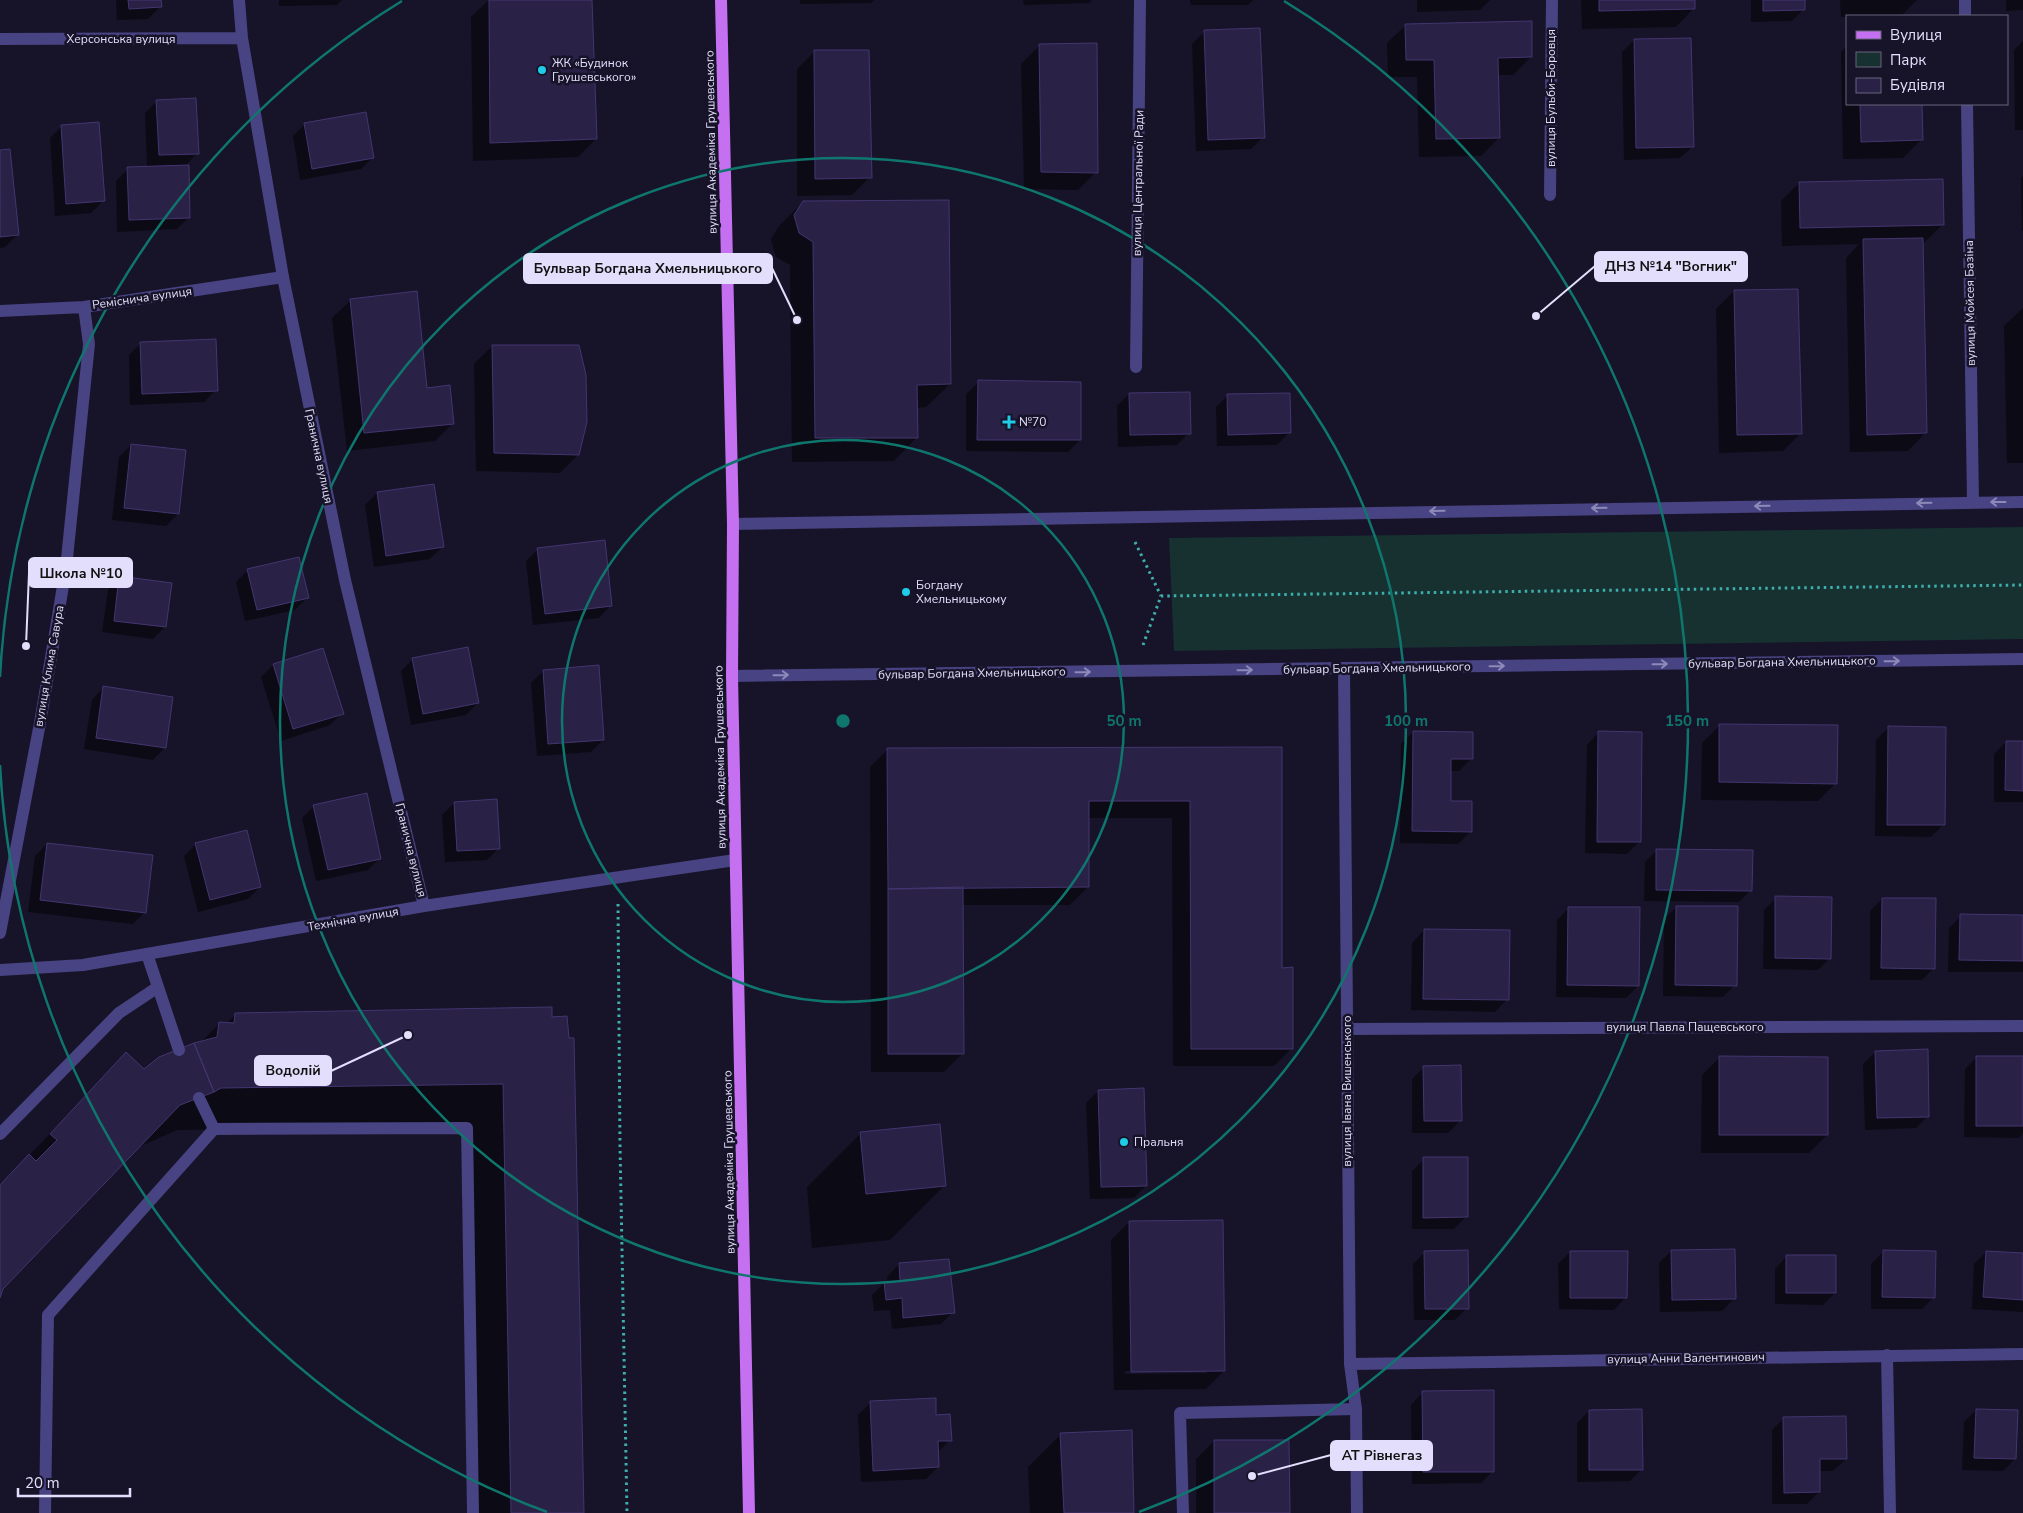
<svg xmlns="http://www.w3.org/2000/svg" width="2023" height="1513" viewBox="0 0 2023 1513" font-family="'Nunito Sans',sans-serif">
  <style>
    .green { fill: #173131 }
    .shadow { fill: #0007; fill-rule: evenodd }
    .building { fill: #2a2147; stroke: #433670 }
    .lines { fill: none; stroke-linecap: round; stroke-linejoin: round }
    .path { stroke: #3eafac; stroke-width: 3; stroke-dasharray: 2.5 4; stroke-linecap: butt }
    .service { stroke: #484382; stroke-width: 12 }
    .minor { stroke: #484382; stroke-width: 12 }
    .primary { stroke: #c470f0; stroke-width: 12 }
    .oneway { stroke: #8d89b8 }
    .ring { fill: none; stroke: #0f766e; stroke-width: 2.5 }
    .poi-dot { fill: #1ecce7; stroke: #171328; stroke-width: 2 }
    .labels { text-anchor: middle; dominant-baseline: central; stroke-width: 5; stroke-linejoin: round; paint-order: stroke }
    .street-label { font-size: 12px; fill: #e2defb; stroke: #171328 }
    .poi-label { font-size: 12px; fill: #e2defb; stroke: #171328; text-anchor: start }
    .centre { fill: #0f766e; stroke: #171328; stroke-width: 2.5 }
    .ring-label { font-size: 15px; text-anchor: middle; font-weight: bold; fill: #0f766e; stroke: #171328; stroke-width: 5; stroke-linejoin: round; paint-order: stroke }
    .leader { fill: none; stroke: #e2defb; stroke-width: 2 }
    .callout-dot { fill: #e2defb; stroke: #171328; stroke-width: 2 }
    .callout { fill: #e2defb; stroke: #e2defb; stroke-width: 2 }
    .callout-label { font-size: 14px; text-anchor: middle; font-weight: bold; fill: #111 }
  </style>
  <rect width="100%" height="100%" fill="#171328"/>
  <path class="green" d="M2023,527V639L1174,651L1169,538Z"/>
  <path class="shadow" d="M116,0H160V7L148,19L117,20Z
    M279,0H342L337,5L279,6Z
    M489,0H591L596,139L578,157L473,161L471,17Z
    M800,0H874L871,3L800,4Z
    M1023,0H1092L1089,3L1024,5Z
    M1190,0H1253L1248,5H1191Z
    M1417,0H1490L1480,10L1417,12Z
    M1581,0H1694V8L1676,27L1582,29Z
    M1751,0H1804V9L1792,21L1751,22Z
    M1840,0H1917L1902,15L1841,17Z
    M2006,0H2023V10L2006,11Z
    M1406,25L1531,57L1513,75H1497L1499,138L1481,156L1419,157L1417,77H1388L1387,43Z
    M1204,32L1263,137L1251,149L1196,151L1192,44Z
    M1634,40L1693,146L1680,158L1624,160L1622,52Z
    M2023,41V130H2015L2014,50Z
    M1039,46L1096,172L1078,190L1024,189L1021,64Z
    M1847,46V104H1921V140L1903,158L1843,159L1841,52Z
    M815,51L870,177L852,195L797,196V69Z
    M157,101L197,153L184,167L189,217L177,229L117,232L116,181L128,169L147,168L145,113Z
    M305,124L373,157L361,169L300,180L293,136Z
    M62,126L103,201L91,213L55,216L50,138Z
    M0,151L17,235L5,247L0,248Z
    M2023,176V231H2022L2021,178Z
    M1799,183L1942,225L1924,243H1922L1926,432L1908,451L1850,452L1846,258L1859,244L1782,246L1781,201Z
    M803,202L950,384L926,407L917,408V437L894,461L792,462L790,265L776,257L771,239L779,226Z
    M1734,291L1801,433L1783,451L1719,453L1716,309Z
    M351,300L453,423L435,441L347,451L332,318Z
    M2023,308V463H2007L2004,326Z
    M141,343L216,390L204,402L130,405L129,355Z
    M492,346L578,455L560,473L476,471L474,364Z
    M979,382L1080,440L1068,452L966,451V394Z
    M1129,394L1189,433L1177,445L1118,447L1117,406Z
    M1228,395L1289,433L1277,445L1217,446L1216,407Z
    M131,445L178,514L166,526L112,520L119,457Z
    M377,493L442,547L430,559L374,567L365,505Z
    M538,549L611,605L599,618L533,625L526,561Z
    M248,570L307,598L295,610L245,621L236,582Z
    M120,578L165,627L153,639L102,632L108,590Z
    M323,650L342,713L330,725L281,741L261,677L273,665Z
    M413,659L478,703L466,715L411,725L401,671Z
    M543,671L603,740L591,752L537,756L531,683Z
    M104,687L165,747L153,760L84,749L92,700Z
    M1720,725L1836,783L1818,801L1701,800L1702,743Z
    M1888,728L1943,825L1931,837L1875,836L1876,740Z
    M1413,732L1471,759L1459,771H1450V802L1470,832L1458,844L1400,843L1401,744Z
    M1599,732L1639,842L1627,854L1585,853L1587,745Z
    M2006,742H2023V802H1994V754Z
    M888,749H1280L1281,969L1292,1048L1274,1066H1173L1172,818H1087L1088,887L1070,905H962V1054L944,1072H871L870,767Z
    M454,803L499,848L487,860L445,862L442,815Z
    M314,806L380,858L368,870L316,881L302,818Z
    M47,844L145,912L133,924L28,912L35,856Z
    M196,844L260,887L248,899L198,912L184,856Z
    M1657,850L1751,890L1739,902L1644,901L1645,862Z
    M1776,898L1830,958L1818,970L1763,969L1764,910Z
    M1882,899L1934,968L1922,980H1870V911Z
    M1676,907L1735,985L1723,997L1663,996L1664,919Z
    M1569,908L1638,986L1626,998L1556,997L1557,920Z
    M1961,916H2023V972H1948L1949,928Z
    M1424,930L1507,999L1495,1012L1411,1010L1412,943Z
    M550,1008L583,1513H468L461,1126L177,1130L139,1147L2,1288L0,1294V1186L126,1054L144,1071L198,1045L219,1024H226L236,1014Z
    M1875,1052L1928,1116L1916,1128L1865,1130L1863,1064Z
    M1720,1057L1827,1135L1809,1153H1701L1702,1075Z
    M1977,1057H2023V1133L2019,1138L1964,1137L1965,1069Z
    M1424,1067L1460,1121L1448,1133H1412V1079Z
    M1098,1091L1146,1186L1134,1198L1090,1199L1086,1103Z
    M861,1133L944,1186L890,1240L812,1248L807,1187Z
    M1424,1159L1466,1217L1454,1229H1412V1171Z
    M1129,1222L1224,1371L1206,1389L1114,1390L1111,1240ZM1207,1370V1373L1125,1374V1371Z
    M1671,1251L1734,1299L1722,1311L1660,1312L1659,1263Z
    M1425,1252L1467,1308L1455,1320H1414L1413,1264Z
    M1570,1252L1626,1297L1614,1310L1559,1309L1558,1264Z
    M1883,1252L1934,1297L1922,1309H1871V1264Z
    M1986,1252L2023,1254V1312L1972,1309L1974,1264Z
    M1787,1256L1835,1293L1823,1305L1775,1304V1269Z
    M899,1264L953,1312L941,1324L892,1329L890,1310L874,1311L872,1295L884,1283H888L887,1277Z
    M1423,1392L1493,1471L1481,1483L1412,1484L1411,1405Z
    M934,1399L935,1417L950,1440L938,1452V1467L926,1479L861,1482L858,1415L870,1403Z
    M1976,1410L2015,1459L2003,1471L1962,1470L1964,1422Z
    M1589,1411L1642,1469L1630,1481L1577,1482V1423Z
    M1784,1418L1846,1459L1833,1471H1819V1492L1807,1504H1772V1430Z
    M1061,1434L1133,1513H1030L1028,1467Z
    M1214,1441L1288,1513H1196V1459Z"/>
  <path class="building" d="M128,0H161L162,7L129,9Z
    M489,0H592L597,139L490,143Z
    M1599,0H1695V9L1599,11Z
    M1763,0H1805V10L1763,11Z
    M1532,21V57L1498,58L1500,138L1436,139L1434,60H1406L1405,24Z
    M1260,28L1265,138L1208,140L1204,30Z
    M1691,38L1694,147L1636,148L1634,39Z
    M1097,43L1098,173L1041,172L1039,44Z
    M814,50H869L872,178L815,179Z
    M196,98L199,154L159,155L156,100Z
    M1860,104H1922L1923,140L1861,142Z
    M366,112L374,158L312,169L304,123Z
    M99,122L105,201L66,204L61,125Z
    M10,149L19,235L0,237V150Z
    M189,165L190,218L129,220L127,167Z
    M1943,179L1944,225L1800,228L1799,182Z
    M949,200L951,384L917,385L918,438H815L813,242L799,233L794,215L803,201Z
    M1923,238L1927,433L1867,435L1863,239Z
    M1798,289L1802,434L1737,435L1734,290Z
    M417,291L427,388L450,385L454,424L364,433L350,299Z
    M216,339L218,391L142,394L140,342Z
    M492,345H579L586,375L587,422L579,455L494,453Z
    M978,380L1081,382V440H977Z
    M1190,392L1191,434L1130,435L1129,393Z
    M1290,393L1291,433L1228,435L1227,394Z
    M131,444L186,450L179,514L124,508Z
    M434,484L444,547L386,556L377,492Z
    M605,540L612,606L545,614L537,548Z
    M299,557L309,598L257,610L247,569Z
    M119,576L172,583L166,627L114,621Z
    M468,647L479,703L423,714L412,658Z
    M323,648L344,714L293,729L273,664Z
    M599,665L604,740L548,744L543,670Z
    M103,686L173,697L166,748L96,738Z
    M1719,724L1838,725L1837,784L1719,782Z
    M1888,726L1946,727L1945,825H1887Z
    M1413,731L1473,732V759H1451V801H1472V832L1412,831Z
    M1598,731L1642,732L1641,842H1597Z
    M2006,741H2023V791L2005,790Z
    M1282,747V968L1293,967V1049H1191L1190,801H1089V887L888,889L887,748Z
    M367,793L381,859L328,870L313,805Z
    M497,799L500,849L457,851L454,802Z
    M247,830L261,887L210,900L195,843Z
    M47,843L153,855L146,913L40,900Z
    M1656,849L1753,850L1752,891L1656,890Z
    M963,887L964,1054H888V889Z
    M1775,896L1832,897L1831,959L1775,958Z
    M1882,898H1936L1935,969L1881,968Z
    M1676,906H1738L1737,986L1675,985Z
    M1568,907H1640L1639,986L1567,985Z
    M1960,914L2023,915V961L1959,960Z
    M1424,929L1510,930L1509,1000L1423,999Z
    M552,1007V1017L567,1016L569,1038H574L584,1513H511L503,1084L221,1088L214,1092L194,1043L217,1037L219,1022L234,1023L235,1013Z
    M194,1043L214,1092L180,1105L3,1289L0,1298V1185L29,1154L36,1161L57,1140L50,1134L126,1052L144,1069L159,1057Z
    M1928,1049L1929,1117L1877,1118L1875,1051Z
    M1719,1056L1828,1057V1135H1719Z
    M1976,1056H2023V1126H1976Z
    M1461,1065L1462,1121H1424L1423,1066Z
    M1144,1088L1147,1186L1101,1187L1098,1090Z
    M940,1124L946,1186L866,1194L860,1132Z
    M1423,1157H1468V1217L1423,1218Z
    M1223,1220L1225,1371L1131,1372L1129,1221Z
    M1735,1249L1736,1299L1672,1300L1671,1250Z
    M1468,1250L1469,1309H1425L1424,1251Z
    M1883,1250L1936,1251L1935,1298L1882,1297Z
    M1570,1251H1628L1627,1298H1570Z
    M1986,1251L2023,1253V1300L1983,1297Z
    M1786,1255H1836V1293H1786Z
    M949,1259L955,1313L903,1318L902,1298L886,1300L884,1282L900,1281L899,1263Z
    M1494,1390V1472H1423L1422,1391Z
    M936,1398V1415L950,1414L952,1441H938L939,1467L873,1471L870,1401Z
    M1642,1409L1643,1470H1589V1410Z
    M1976,1409L2018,1410L2016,1459L1974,1458Z
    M1846,1416L1847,1459H1820V1492L1784,1493L1783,1417Z
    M1132,1430L1134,1513H1064L1060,1433Z
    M1214,1440H1289L1290,1513H1214Z"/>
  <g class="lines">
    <path class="path" d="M1135,542L1161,596
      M1143,645L1161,596L2023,585
      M618,904L620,1145L627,1513"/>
    <path class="service" d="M147,954L179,1050
      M199,1098L214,1129
      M0,1134L119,1013L158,987
      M45,1513L48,1315L214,1129L467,1128L473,1513
      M1183,1513L1180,1413L1356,1409"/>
    <path class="minor" d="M239,0L242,38L283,277L345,580L424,906
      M1965,0V16
      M0,39L242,38
      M1967,104L1973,502
      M1550,195L1552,0
      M0,311L84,307L283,277
      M1136,367L1140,0
      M733,524L2023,502
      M1344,668L1350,1364L1356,1409L1357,1513
      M732,676L2023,659
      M0,933L40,723L66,568L89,344L84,307
      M0,970L83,965L424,906L735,860
      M1347,1029L2023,1026
      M1887,1355L1890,1513
      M1350,1364L2023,1354"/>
    <path class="primary" d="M721,0L733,524L732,676L749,1513"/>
  </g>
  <defs><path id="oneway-shaft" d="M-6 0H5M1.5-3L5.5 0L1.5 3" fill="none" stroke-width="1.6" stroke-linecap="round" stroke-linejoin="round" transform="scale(1.25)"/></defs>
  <g class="oneway">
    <use href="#oneway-shaft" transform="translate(1998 502) rotate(180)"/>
    <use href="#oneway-shaft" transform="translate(1924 503) rotate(179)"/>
    <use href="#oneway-shaft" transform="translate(1762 506) rotate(179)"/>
    <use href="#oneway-shaft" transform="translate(1599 508) rotate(179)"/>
    <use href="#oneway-shaft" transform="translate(1437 511) rotate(179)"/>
    <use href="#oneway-shaft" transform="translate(1892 661) rotate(-1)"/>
    <use href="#oneway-shaft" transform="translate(1660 664) rotate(-1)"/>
    <use href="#oneway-shaft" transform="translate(1497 666) rotate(-1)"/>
    <use href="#oneway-shaft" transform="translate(1245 670) rotate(-1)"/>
    <use href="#oneway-shaft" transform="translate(1083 672) rotate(-1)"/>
    <use href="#oneway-shaft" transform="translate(781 675) rotate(-1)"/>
  </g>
  <g class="ring">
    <circle cx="843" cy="721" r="281"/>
    <circle cx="843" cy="721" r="563"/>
    <path d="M547 1512A844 844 0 0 1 0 765M0 677A844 844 0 0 1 402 1M1284 1A844 844 0 0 1 1139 1512"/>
  </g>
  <g class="poi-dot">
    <circle cx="542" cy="70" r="5"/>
    <path d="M1006.5 414.5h5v5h5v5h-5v5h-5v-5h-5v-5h5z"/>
    <circle cx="906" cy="592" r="5"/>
    <circle cx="1124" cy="1142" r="5"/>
  </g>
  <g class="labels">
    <g class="street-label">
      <text x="121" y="39">Херсонська вулиця</text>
      <text transform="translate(1551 98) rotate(-90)">вулиця Бульби-Боровця</text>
      <text transform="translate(711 142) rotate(-91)">вулиця Академіка Грушевського</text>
      <text transform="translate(1138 183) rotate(-89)">вулиця Центральної Ради</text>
      <text transform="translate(142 298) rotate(-8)">Реміснича вулиця</text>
      <text transform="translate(1970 303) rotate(-91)">вулиця Мойсея Базіна</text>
      <text transform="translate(319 456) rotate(78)">Гранична вулиця</text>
      <text transform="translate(1782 662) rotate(-1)">бульвар Богдана Хмельницького</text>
      <text transform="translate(49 666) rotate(-80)">вулиця Клима Савура</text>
      <text transform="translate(1377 668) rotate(-1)">бульвар Богдана Хмельницького</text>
      <text transform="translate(972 673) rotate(-1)">бульвар Богдана Хмельницького</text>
      <text transform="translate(720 757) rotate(-91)">вулиця Академіка Грушевського</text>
      <text transform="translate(411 850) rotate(76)">Гранична вулиця</text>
      <text transform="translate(353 919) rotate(-10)">Технічна вулиця</text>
      <text x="1685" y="1027">вулиця Павла Пащевського</text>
      <text transform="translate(1347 1091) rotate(-90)">вулиця Івана Вишенського</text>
      <text transform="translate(729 1162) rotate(-91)">вулиця Академіка Грушевського</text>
      <text transform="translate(1686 1358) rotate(-1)">вулиця Анни Валентинович</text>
    </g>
    <g class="poi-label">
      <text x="552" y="63">ЖК «Будинок<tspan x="552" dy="14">Грушевського»</tspan></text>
      <text x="1019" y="422">№70</text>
      <text x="916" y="585">Богдану<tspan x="916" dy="14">Хмельницькому</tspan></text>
      <text x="1134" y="1142">Пральня</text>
    </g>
  </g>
  <circle cx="843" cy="721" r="8" class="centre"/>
  <g class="ring-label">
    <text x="1124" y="726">50 m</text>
    <text x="1406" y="726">100 m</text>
    <text x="1687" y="726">150 m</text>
  </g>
  <path class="leader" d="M1536 316L1595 266M797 320L772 268M26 646L29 573M408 1035L331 1071M1252 1476L1331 1455"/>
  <g class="callout-dot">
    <circle cx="1536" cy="316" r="5"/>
    <circle cx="797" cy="320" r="5"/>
    <circle cx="26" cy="646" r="5"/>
    <circle cx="408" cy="1035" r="5"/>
    <circle cx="1252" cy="1476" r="5"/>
  </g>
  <g class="callout">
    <rect x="1595" y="252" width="152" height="29" rx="5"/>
    <rect x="524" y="254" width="248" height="29" rx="5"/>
    <rect x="29" y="558" width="103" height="29" rx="5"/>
    <rect x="255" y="1056" width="76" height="29" rx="5"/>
    <rect x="1331" y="1441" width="101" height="29" rx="5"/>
  </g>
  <g class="callout-label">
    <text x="1671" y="271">ДНЗ №14 "Вогник"</text>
    <text x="648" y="273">Бульвар Богдана Хмельницького</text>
    <text x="81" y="578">Школа №10</text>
    <text x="293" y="1075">Водолій</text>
    <text x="1382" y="1460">АТ Рівнегаз</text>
  </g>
  <rect x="1846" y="15" width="162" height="90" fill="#171328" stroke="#68647c"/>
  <rect x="1856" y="31" width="25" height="8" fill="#c470f0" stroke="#68647c"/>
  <text x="1890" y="40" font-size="15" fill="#e2defb">Вулиця</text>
  <rect x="1856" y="52" width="25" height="15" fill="#173131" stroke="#68647c"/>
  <text x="1890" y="65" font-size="15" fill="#e2defb">Парк</text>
  <rect x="1856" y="78" width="25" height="15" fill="#2a2147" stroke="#68647c"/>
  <text x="1890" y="90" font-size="15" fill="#e2defb">Будівля</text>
  <path d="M18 1488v8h112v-8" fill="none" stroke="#e2defb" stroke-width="2.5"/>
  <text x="25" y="1488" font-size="15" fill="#e2defb" stroke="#171328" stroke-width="4" paint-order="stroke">20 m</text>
</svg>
